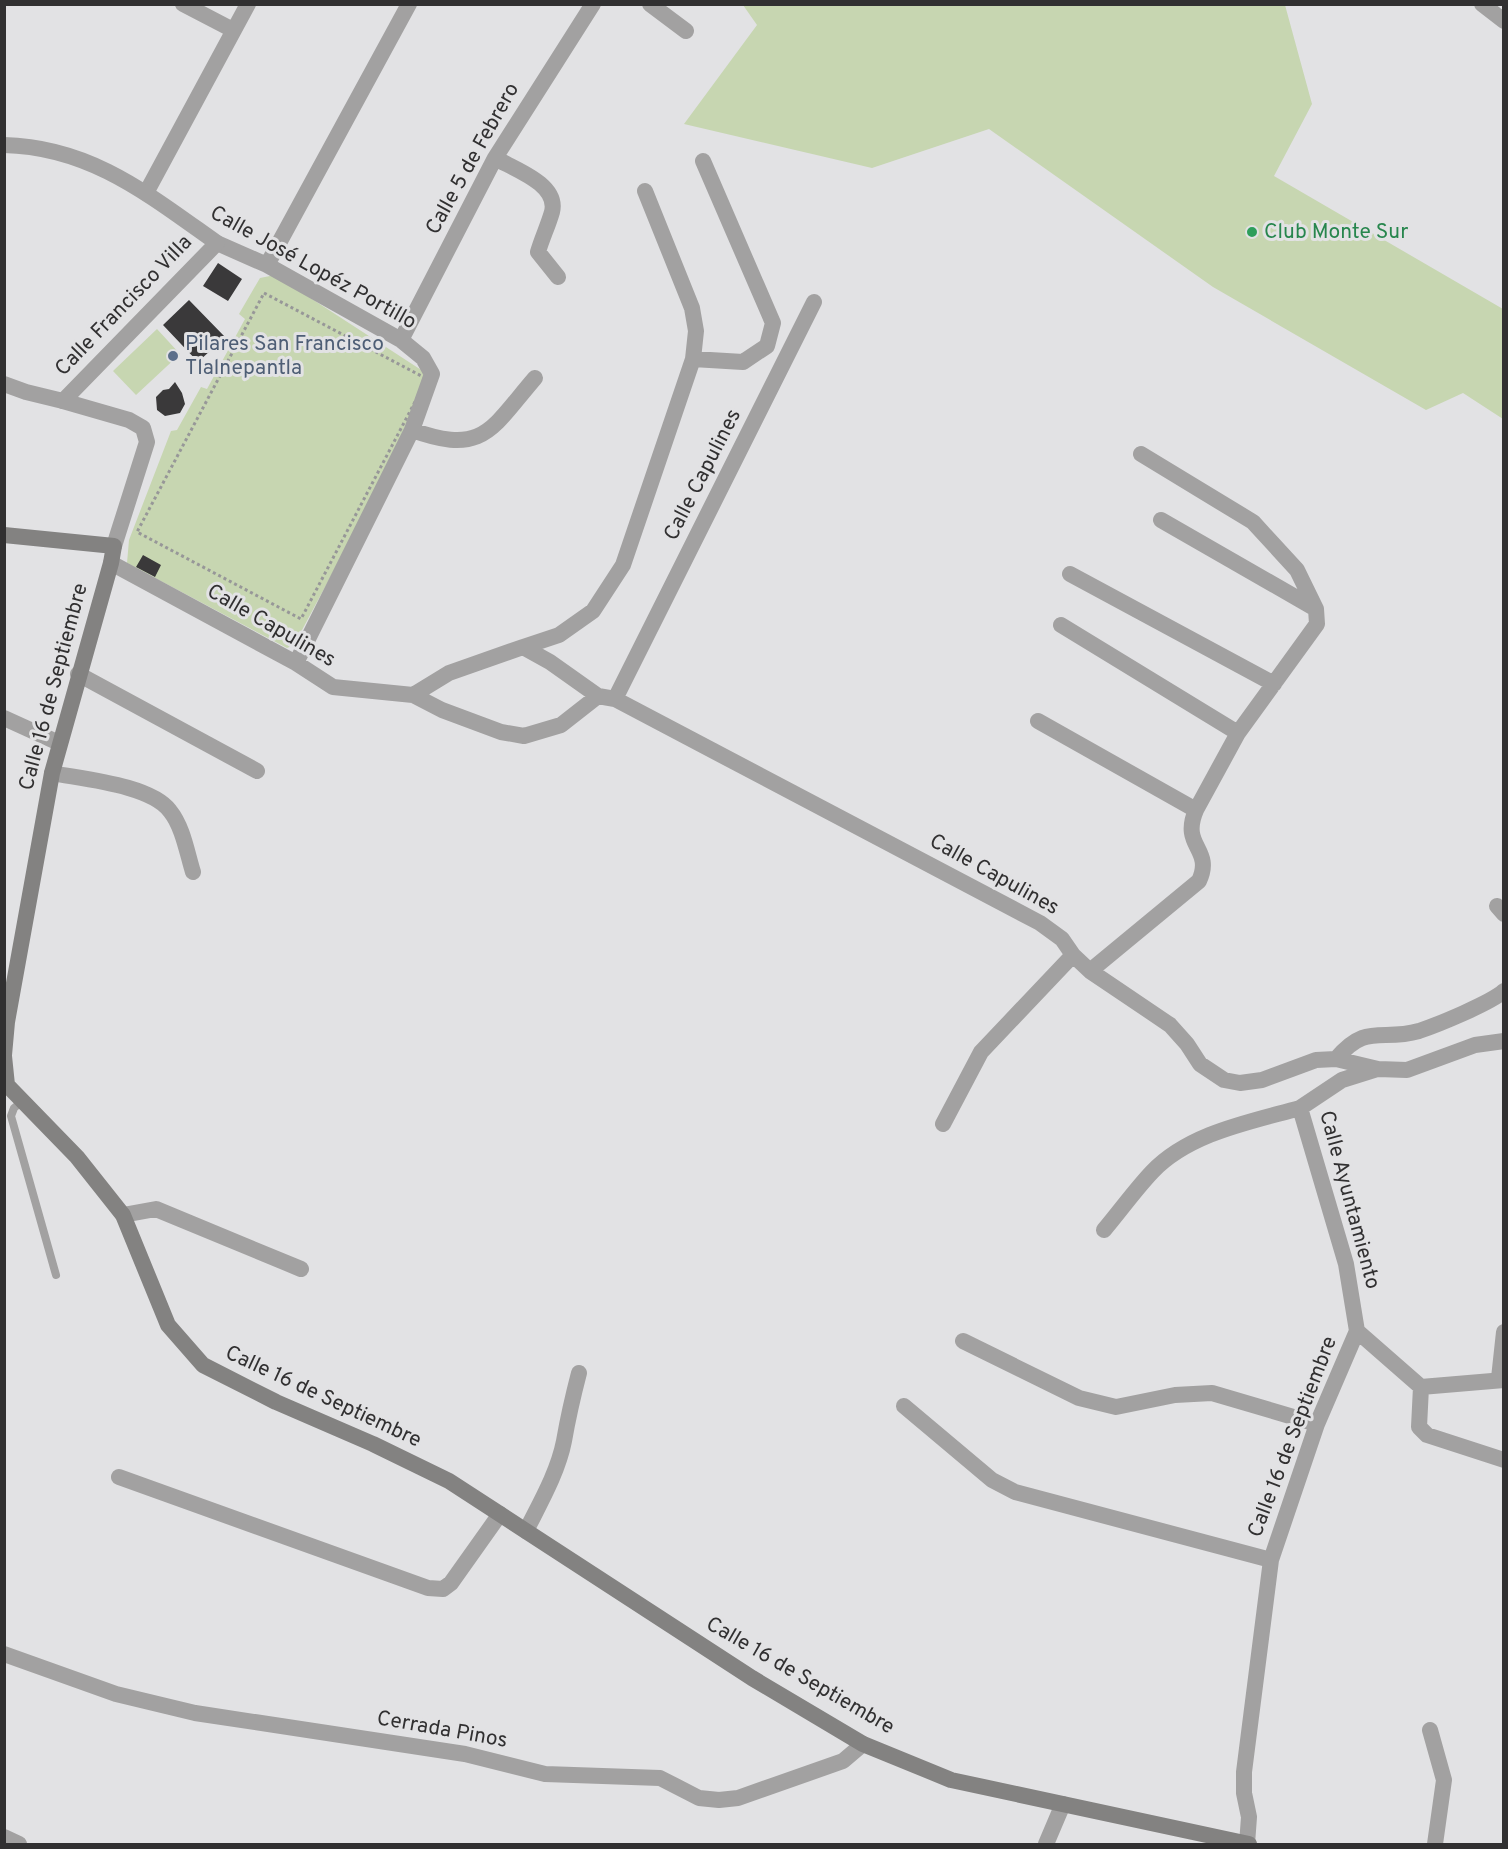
<svg xmlns="http://www.w3.org/2000/svg" width="1508" height="1849" viewBox="0 0 1508 1849" font-family="Overpass,sans-serif">
  <style>
    .green { fill: #c7d6b1 }
    .building { fill: #3a393a }
    .lines { fill: none; stroke-linecap: round; stroke-linejoin: round }
    .path { stroke: #979798; stroke-width: 3; stroke-dasharray: 3 3; stroke-linecap: butt }
    .service { stroke: #a2a1a1; stroke-width: 8 }
    .minor { stroke: #a2a1a1; stroke-width: 16 }
    .tertiary { stroke: #a2a1a1; stroke-width: 16 }
    .secondary { stroke: #838281; stroke-width: 16 }
    .leisure-dot { fill: #2e9e5b; stroke: #e2e2e4; stroke-width: 2 }
    .service-dot { fill: #5c6f8a; stroke: #e2e2e4; stroke-width: 2 }
    .labels { text-anchor: middle; dominant-baseline: central; stroke-width: 6; stroke-linejoin: round; paint-order: stroke }
    .street-label { font-size: 21px; fill: #313031; stroke: #e2e2e4 }
    .leisure-label { font-size: 21px; fill: #27864d; stroke: #e2e2e4; text-anchor: start }
    .service-label { font-size: 21px; fill: #4e5e75; stroke: #e2e2e4; text-anchor: start }
  </style>
  <rect width="100%" height="100%" fill="#e2e2e4"/>
  <path class="green" d="M743,5H1285L1312,104L1274,176L1503,309V419L1463,393L1426,410L1213,287L989,129L872,168L684,124L757,25Z
    M275,275L429,375L433,385L294,645L287,648L127,563L129,540L171,431L177,430L201,387L207,389L245,319L239,314L260,278Z
    M157,329L180,354L136,395L113,371Z"/>
  <path class="building" d="M218,263L242,279L228,301L203,286Z
    M189,300L225,337L198,362L163,325Z
    M175,382L182,393L185,404L180,413L165,416L157,410L156,397L163,390L169,389Z
    M143,555L161,565L155,577L136,567Z"/>
  <g class="lines">
    <path class="path" d="M264,293L427,379L301,619L137,532Z"/>
    <path class="service" d="M24,1100L14,1108L11,1116L56,1275"/>
    <path class="minor" d="M183,4L233,30
      M650,4L686,31
      M495,158C514,169 559,184 552,212C548,226 542,238 538,252L558,277
      M146,193L248,4
      M217,243L267,265L401,340L423,358L432,374L412,430L296,663
      M267,265L409,4
      M401,340L495,158L593,4
      M693,359L743,362L767,346L773,323L703,161
      M4,384L26,392L63,401
      M412,430C484,456 491,429 535,378
      M1141,454L1253,522L1297,570L1316,609
      M111,563L296,663L333,687L413,695L442,710L501,732L524,736L561,725L598,696L615,699L1040,923L1062,939L1073,955L1090,971L1170,1025L1187,1044L1200,1064L1224,1080L1240,1083L1262,1080L1316,1060L1336,1059L1378,1069L1407,1070L1475,1045L1504,1041
      M1070,574L1274,684
      M1061,625L1238,733
      M523,647L559,635L593,611L623,565L693,359L696,331L692,308L645,191
      M78,674L257,771
      M413,695L449,673L523,647L550,662L598,696
      M615,699L814,302
      M4,718L59,743
      M1038,721L1196,810
      M52,773C82,779 151,785 170,811C183,827 187,853 193,872
      M1497,906L1504,914
      M1090,971L1199,881C1214,848 1180,847 1196,810L1238,733L1317,624L1316,609L1161,520
      M1336,1059C1367,1022 1381,1042 1419,1031C1437,1025 1491,1003 1504,991
      M1377,1069L1342,1080L1300,1108L1346,1264L1357,1331L1421,1387L1504,1380
      M943,1124L981,1052L1073,955
      M123,1215L156,1209L301,1269
      M1104,1230C1120,1211 1135,1190 1152,1172C1189,1133 1250,1122 1300,1108
      M963,1341L1079,1398L1116,1407L1175,1395L1212,1393L1317,1424
      M1499,1378L1504,1332
      M1421,1387L1419,1427L1427,1435L1504,1460
      M904,1406L992,1480L1015,1492L1271,1560
      M119,1477L428,1588L443,1589L451,1583L500,1514
      M526,1531C540,1503 558,1472 564,1441C568,1418 573,1396 579,1373
      M4,1654L116,1694L195,1713L465,1754L545,1774L660,1778L699,1798L719,1800L738,1798L843,1761L863,1744
      M1430,1730L1444,1780L1435,1844
      M4,1837L19,1844
      M1046,1844L1063,1804
      M1247,1844L1249,1817L1244,1793V1772L1271,1560L1317,1424L1357,1331"/>
    <path class="tertiary" d="M1482,4L1504,21
      M4,145C91,147 149,195 217,243L63,401L129,420L143,428L147,442L114,546"/>
    <path class="secondary" d="M4,535L114,546L111,563L52,773L7,1022L4,1055
      M4,1056L7,1085L77,1157L123,1215L168,1325L203,1365L276,1402L373,1444L449,1481L752,1678L863,1744L951,1780L1249,1844"/>
  </g>
  <circle class="leisure-dot" cx="1252" cy="232" r="6"/>
  <circle class="service-dot" cx="173" cy="356" r="6"/>
  <g class="labels">
    <g class="street-label">
      <text transform="translate(473 159) rotate(-61)">Calle 5 de Febrero</text>
      <text transform="translate(313 268) rotate(29)">Calle José Lopéz Portillo</text>
      <text transform="translate(124 306) rotate(-46)">Calle Francisco Villa</text>
      <text transform="translate(703 475) rotate(-63)">Calle Capulines</text>
      <text transform="translate(271 626) rotate(30)">Calle Capulines</text>
      <text transform="translate(54 687) rotate(-75)">Calle 16 de Septiembre</text>
      <text transform="translate(994 875) rotate(29)">Calle Capulines</text>
      <text transform="translate(1349 1200) rotate(75)">Calle Ayuntamiento</text>
      <text transform="translate(323 1397) rotate(25)">Calle 16 de Septiembre</text>
      <text transform="translate(1293 1437) rotate(-69)">Calle 16 de Septiembre</text>
      <text transform="translate(800 1676) rotate(30)">Calle 16 de Septiembre</text>
      <text transform="translate(442 1730) rotate(10)">Cerrada Pinos</text>
    </g>
    <g class="leisure-label">
      <text x="1264" y="232">Club Monte Sur</text>
    </g>
    <g class="service-label">
      <text x="185" y="344">Pilares San Francisco<tspan x="185" dy="24">Tlalnepantla</tspan></text>
    </g>
  </g>
  <rect width="1508" height="1849" fill="none" stroke="#313031" stroke-width="12"/>
</svg>
